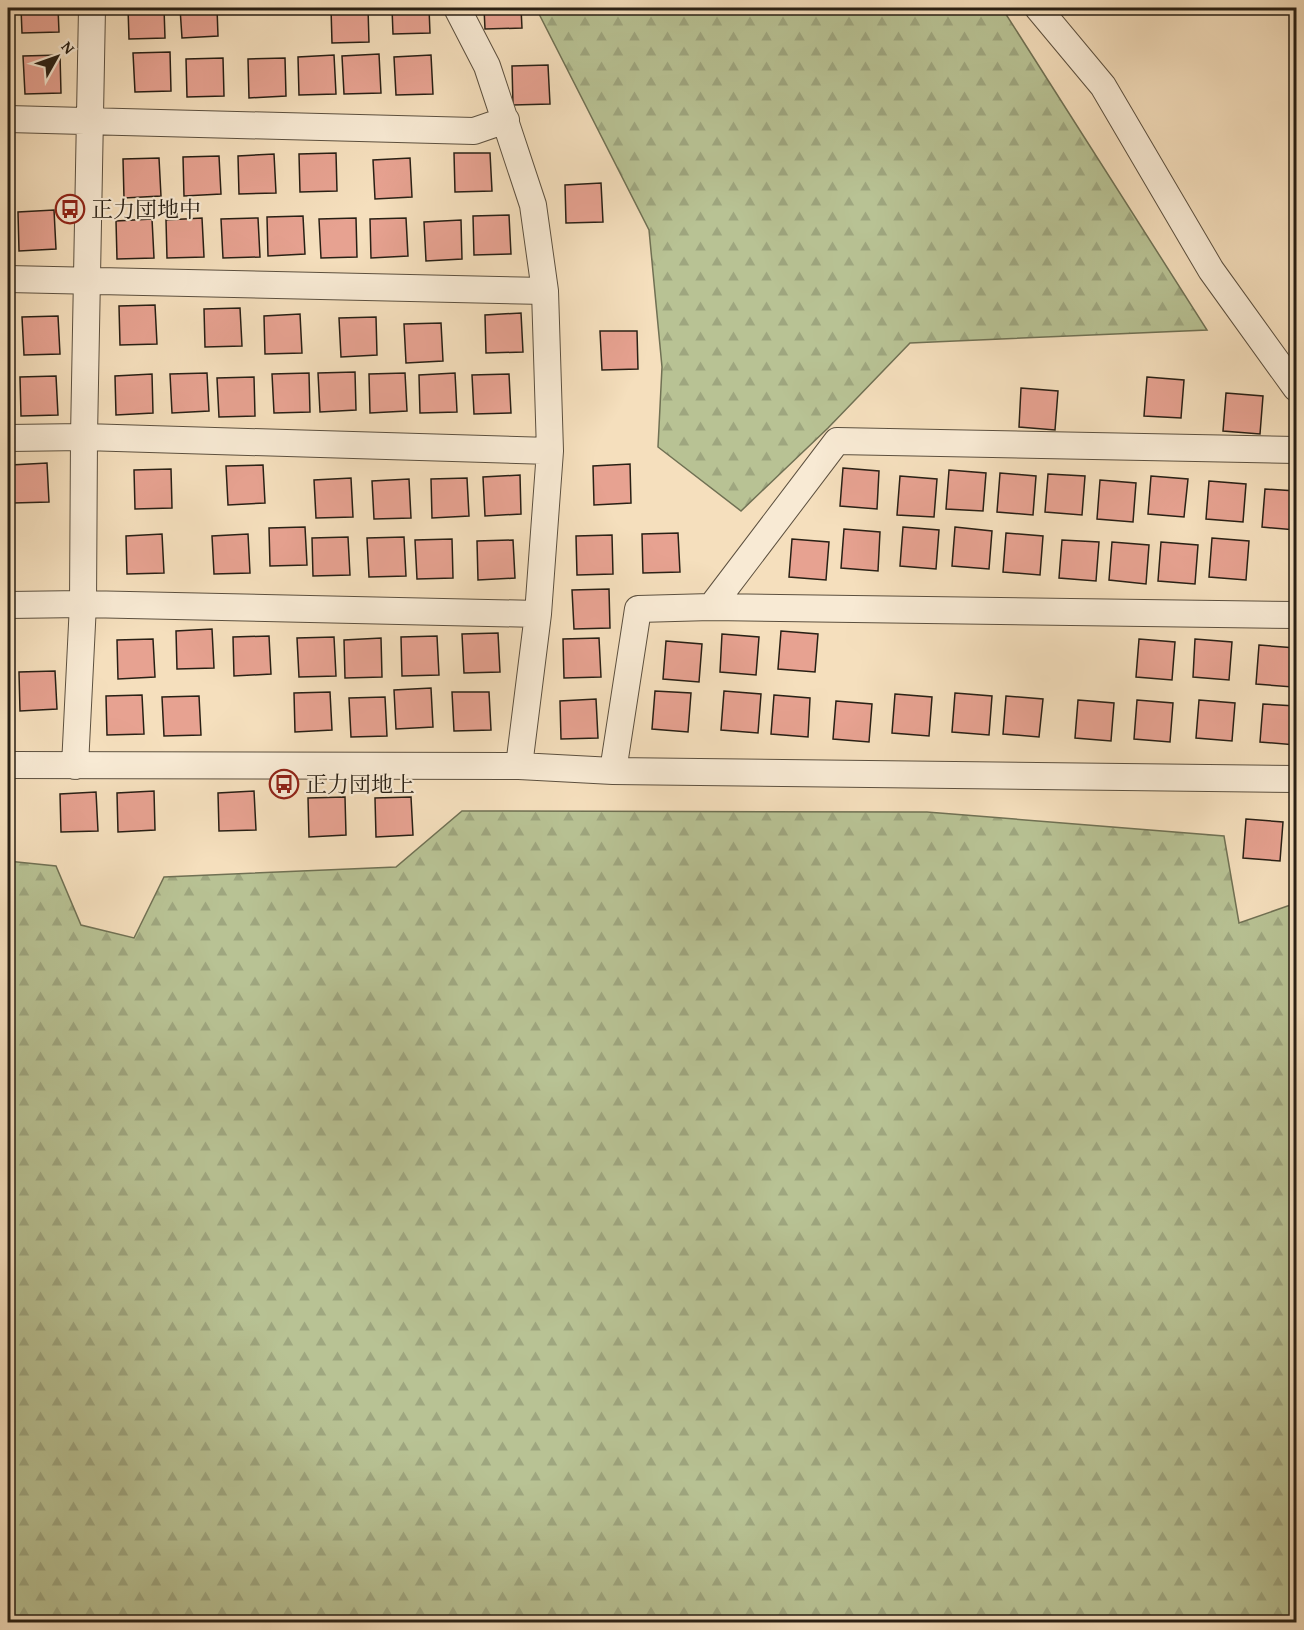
<svg xmlns="http://www.w3.org/2000/svg" width="1304" height="1630" viewBox="0 0 1304 1630" font-family="'Gentium Book Plus','Noto Serif JP',serif">
  <style>
    .forest { fill: url(#forest-firs); stroke: #707154; stroke-width: 1.5 }
    .building { fill: #e7a291; stroke: #292015; stroke-width: 1.5 }
    .lines { fill: none; stroke-linecap: round; stroke-linejoin: round }
    .street-casing { stroke: #5c503f; stroke-width: 28 }
    .street { stroke: #f8ead4; stroke-width: 26 }
    .labels { text-anchor: middle; dominant-baseline: central; stroke-width: 4.5; stroke-linejoin: round; paint-order: stroke }
    .poi-label { font-size: 22px; fill: #292015; stroke: #f8ead4; text-anchor: start }
  </style>
  <defs>
    <pattern id="forest-firs" width="22" height="20" patternUnits="userSpaceOnUse" patternTransform="scale(1.5)"><rect width="22" height="20" fill="#b8c294"/><path d="M5 1l3.5 6h-7zM16 11l3.5 6h-7z" fill="#9ea67f"/></pattern>
  </defs>
  <rect width="100%" height="100%" fill="#f5dfbd"/>
  <filter id="stains"><feTurbulence type="fractalNoise" baseFrequency=".00333" numOctaves="4"/><feColorMatrix values="0 0 0 0 .2 0 0 0 0 .09 0 0 0 0 .02 0 0 0 .5 -.17"/></filter>
  <radialGradient id="worn" r=".72"><stop offset=".6" stop-color="#630" stop-opacity="0"/><stop offset="1" stop-color="#630" stop-opacity=".3"/></radialGradient>
  <path class="forest" d="M536,8H1002L1207,330L910,343L828,428L741,511L658,447L662,367L649,230Z
    M462,811L927,812L1224,836L1239,923L1296,903V1622H8V861L56,866L81,925L134,938L164,877L396,867Z"/>
  <path class="building" d="M21,8H58L59,32L22,33Z
    M128,8H164L165,38L129,39Z
    M180,8H217L218,36L182,38Z
    M331,8H368L369,42L332,43Z
    M392,8H429L430,33L393,34Z
    M484,8H521L522,28L485,29Z
    M170,52L171,91L135,92L133,53Z
    M379,54L381,93L344,94L342,56Z
    M60,55L61,93L25,94L23,56Z
    M334,55L336,94L299,95L298,57Z
    M431,55L433,94L396,95L394,57Z
    M223,58L224,96L187,97L186,59Z
    M285,58L286,96L249,98L248,59Z
    M548,65L550,104L513,105L512,66Z
    M336,153L337,191L300,192L299,154Z
    M454,153H490L492,191L455,192Z
    M274,154L276,193L239,194L238,156Z
    M219,156L221,194L184,196L183,157Z
    M159,158L161,196L124,198L123,159Z
    M410,158L412,197L375,199L373,160Z
    M601,183L603,222L566,223L565,185Z
    M54,210L56,249L19,251L18,212Z
    M509,215L511,254L474,255L473,216Z
    M303,216L305,254L268,256L267,217Z
    M202,218L204,257L167,258L166,220Z
    M258,218L260,257L223,258L221,219Z
    M356,218L357,257L321,258L319,219Z
    M406,218L408,256L371,258L370,219Z
    M152,219L154,258L117,259L116,221Z
    M461,220L462,259L426,261L424,222Z
    M155,305L157,344L120,345L119,306Z
    M240,308L242,346L205,347L204,309Z
    M521,313L523,352L486,353L485,315Z
    M300,314L302,353L265,354L264,316Z
    M58,316L60,354L24,355L22,317Z
    M376,317L377,355L341,357L339,318Z
    M441,323L443,361L406,363L404,324Z
    M600,331H637L638,369L602,370Z
    M355,372L356,410L320,412L318,373Z
    M207,373L209,411L172,413L170,374Z
    M309,373L310,412L274,413L272,374Z
    M405,373L407,411L370,413L369,374Z
    M455,373L457,412L420,413L419,375Z
    M152,374L153,413L116,415L115,376Z
    M509,374L511,413L474,414L472,375Z
    M56,376L58,415L21,416L20,377Z
    M254,377L255,416L219,417L217,378Z
    M1147,377L1184,380L1181,418L1144,416Z
    M1021,388L1058,391L1055,430L1019,427Z
    M1226,393L1263,396L1260,434L1223,431Z
    M47,463L49,502L13,503L11,465Z
    M630,464L631,503L594,505L593,466Z
    M263,465L265,503L228,505L226,466Z
    M843,468L879,471L877,509L840,506Z
    M171,469L172,508L135,509L134,470Z
    M949,470L986,473L983,511L946,509Z
    M1000,473L1036,476L1033,515L997,512Z
    M1048,474L1085,476L1082,515L1045,512Z
    M520,475L521,514L485,516L483,477Z
    M900,476L937,479L934,517L897,515Z
    M1151,476L1188,479L1184,517L1148,514Z
    M351,478L353,517L316,518L314,480Z
    M467,478L469,516L432,518L431,479Z
    M409,479L411,518L374,519L372,481Z
    M1100,480L1136,483L1133,522L1097,519Z
    M1209,481L1246,484L1243,522L1206,519Z
    M1265,489L1296,491V530L1262,527Z
    M305,527L307,565L270,566L269,528Z
    M903,527L939,530L936,569L900,566Z
    M955,527L992,531L989,569L952,566Z
    M844,529L880,532L878,571L841,568Z
    M678,533L680,572L643,573L642,534Z
    M1006,533L1043,536L1040,575L1003,572Z
    M162,534L164,573L127,574L126,536Z
    M248,534L250,573L214,574L212,536Z
    M612,535L613,574L577,575L576,536Z
    M348,537L350,575L313,576L312,538Z
    M404,537L406,576L369,577L367,538Z
    M1212,538L1249,541L1246,580L1209,577Z
    M452,539L453,578L417,579L415,540Z
    M792,539L829,542L826,580L789,577Z
    M513,540L515,578L478,580L477,541Z
    M1062,540L1099,542L1096,581L1059,578Z
    M1112,542L1149,545L1146,584L1109,580Z
    M1161,542L1198,545L1195,584L1158,581Z
    M609,589L610,628L574,629L572,590Z
    M212,629L214,668L177,669L176,631Z
    M781,631L818,634L815,672L778,669Z
    M498,633L500,672L464,673L462,634Z
    M722,634L759,637L756,675L720,672Z
    M269,636L271,674L234,676L233,637Z
    M437,636L439,675L402,676L401,637Z
    M334,637L336,676L299,677L297,638Z
    M381,638L382,677L345,678L344,640Z
    M599,638L601,677L564,678L563,639Z
    M153,639L155,677L118,679L117,640Z
    M1139,639L1175,642L1172,680L1136,677Z
    M1195,639L1232,642L1229,680L1193,677Z
    M666,641L702,644L699,682L663,679Z
    M1259,645L1296,648L1293,687L1256,684Z
    M55,671L57,709L20,711L19,672Z
    M431,688L433,727L396,729L394,690Z
    M655,691L691,693L688,732L652,729Z
    M724,691L761,694L758,733L721,730Z
    M330,692L332,730L295,732L294,693Z
    M452,692H489L491,730L454,731Z
    M955,693L992,696L989,735L952,732Z
    M895,694L932,697L929,736L892,733Z
    M142,695L144,734L107,735L106,696Z
    M774,695L810,698L808,737L771,734Z
    M199,696L201,735L164,736L162,697Z
    M1006,696L1043,699L1039,737L1003,734Z
    M385,697L387,736L351,737L349,698Z
    M596,699L598,738L561,739L560,701Z
    M1078,700L1114,703L1111,741L1075,738Z
    M1137,700L1173,703L1170,742L1134,739Z
    M1199,700L1235,703L1232,741L1196,738Z
    M836,701L872,704L869,742L833,739Z
    M1263,704L1296,706V745L1260,742Z
    M154,791L155,830L118,832L117,793Z
    M254,791L256,830L219,831L218,793Z
    M96,792L98,831L61,832L60,794Z
    M345,797L346,835L309,837L308,798Z
    M411,797L413,835L376,837L375,798Z
    M1246,819L1283,822L1280,861L1243,858Z
    M1294,820H1296V859L1291,858Z"/>
  <g class="lines">
    <g class="street-casing">
      <path id="street" d="M457,8L487,66L533,205L545,291L550,451L538,614L519,766
        M1038,8L1103,86L1211,270L1296,388
        M8,119L474,131L506,120
        M8,279L545,291
        M8,438L84,437L550,451
        M8,605L83,604L538,614
        M711,607L1296,615
        M8,765L519,766L613,771L1296,779
        M75,766L83,604L84,437L92,8
        M613,771L638,609L711,607L837,441L1296,450"/>
    </g>
    <use href="#street" class="street"/>
  </g>
  <defs>
    <g id="bus-ring" transform="scale(1.5)"><circle r="9.5" fill="#f8ead4" stroke="#8f2418" stroke-width="1.5"/><path d="M-5-6H5V4H4V6H2V4H-2V6H-4V4H-5ZM-3.5-4V0h7V-4ZM-3.5 1.2v1.5H-2V1.2ZM2 1.2v1.5H3.5V1.2Z" fill="#8f2418"/></g>
  </defs>
  <g fill-rule="evenodd">
    <use href="#bus-ring" x="70" y="209"/>
    <use href="#bus-ring" x="284" y="784"/>
  </g>
  <g class="labels">
    <g class="poi-label">
      <text x="91" y="209">正力団地中</text>
      <text x="305" y="784">正力団地上</text>
    </g>
  </g>
  <rect width="1304" height="1630" fill="none" stroke="#f5dfbd" stroke-width="30"/>
  <rect x="9" y="9" width="1286" height="1612" fill="none" stroke="#292015" stroke-width="3"/>
  <rect x="15" y="15" width="1274" height="1600" fill="none" stroke="#292015" stroke-width="1.5"/>
  <g transform="translate(57 57) rotate(50)" stroke="#f8ead4" stroke-width="4.5" paint-order="stroke">
  <path d="M0-4.5L10 22L0 15L-10 22Z" fill="#292015"/>
  <text y="-9" font-size="16" font-weight="bold" text-anchor="middle" fill="#292015">N</text>
  </g>
  <rect width="100%" height="100%" filter="url(#stains)"/>
  <rect width="100%" height="100%" fill="url(#worn)"/>
</svg>
